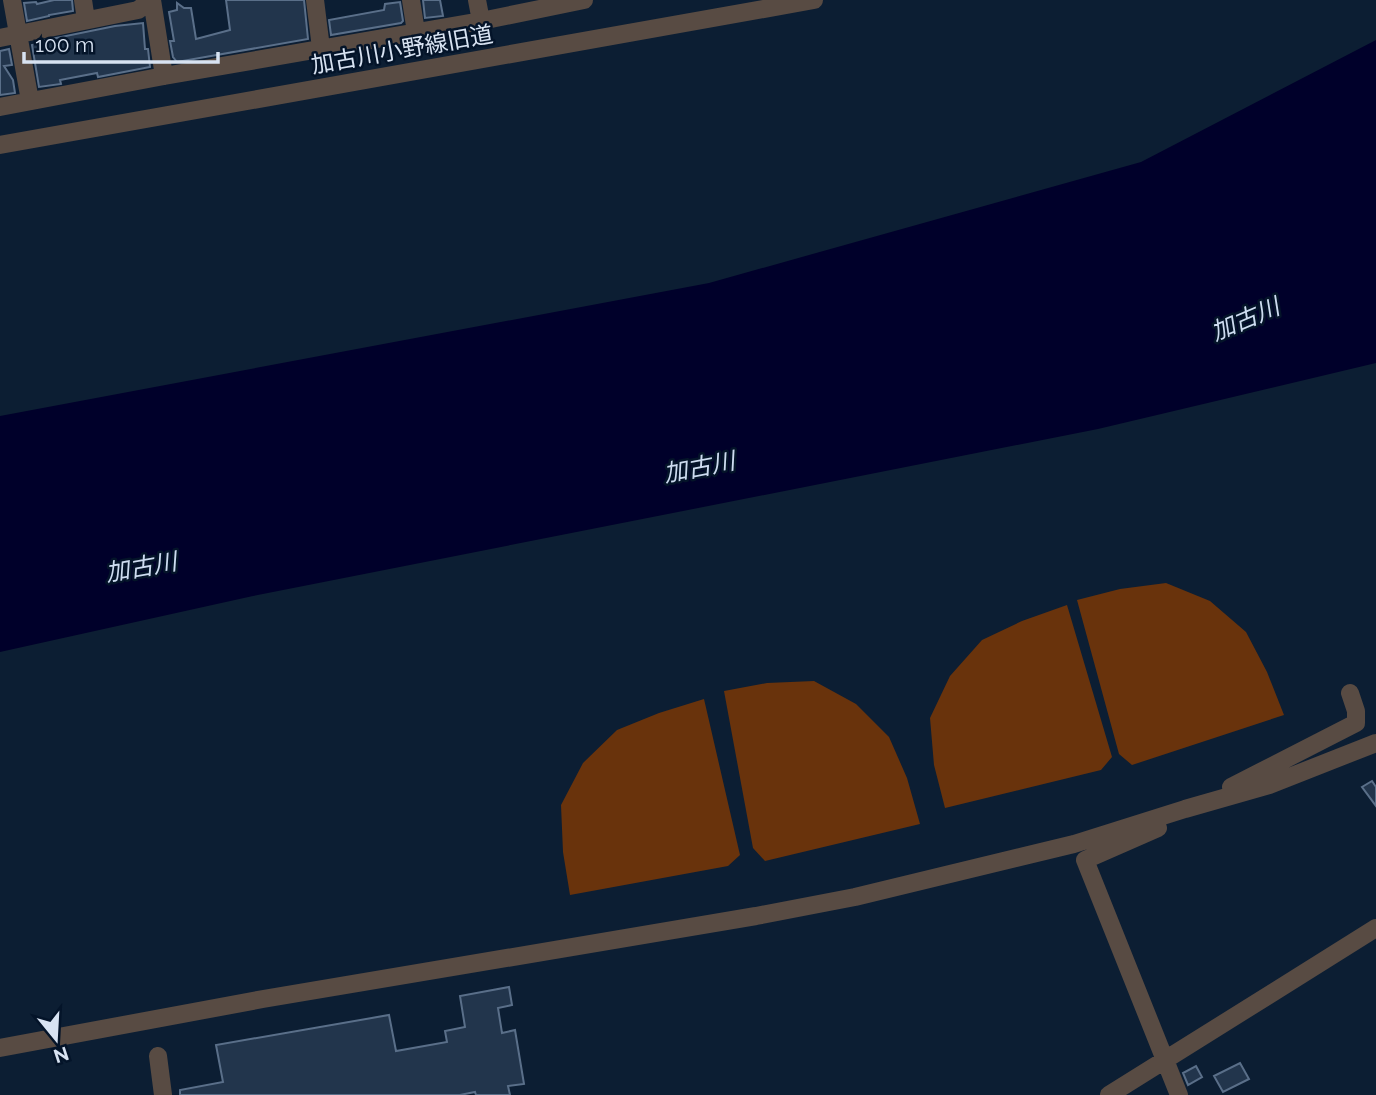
<svg xmlns="http://www.w3.org/2000/svg" width="1376" height="1095" viewBox="0 0 1376 1095" font-family="Raleway,'Noto Sans JP',sans-serif">
  <style>
    .green { fill: #69330c }
    .water { fill: #00002a }
    .building { fill: #22354c; stroke: #5a6f89; stroke-width: 2 }
    .lines { fill: none; stroke-linecap: round; stroke-linejoin: round }
    .minor { stroke: #584b43; stroke-width: 18 }
    .labels { text-anchor: middle; dominant-baseline: central; stroke-width: 5; stroke-linejoin: round; paint-order: stroke }
    .street-label { font-size: 23px; fill: #d8e3f2; stroke: #041429 }
    .water-label { font-size: 24px; font-style: italic; fill: #cddcf0; stroke: #041429 }
  </style>
  <rect width="100%" height="100%" fill="#0c1e33"/>
  <path class="green" d="M1166,583L1210,601L1246,632L1267,672L1284,715L1132,765L1119,754L1077,600L1120,589Z
    M1067,605L1112,757L1101,770L945,808L934,765L930,718L950,676L982,640L1022,621Z
    M814,681L856,704L889,737L907,778L920,824L765,861L753,848L724,691L767,683Z
    M704,699L740,855L728,866L570,895L563,852L561,805L583,763L617,730L659,713Z"/>
  <path class="water" d="M1376,40V363L1098,429L253,596L0,652V416L709,283L1141,162Z"/>
  <path class="building" d="M54,0H72L73,11L49,15V16L27,21L24,3L36,2L37,4Z
    M226,0H304L308,39L177,62L173,57L170,41H174L169,12L177,10V3L184,8H191L196,39L230,30Z
    M423,0H440L443,16L425,18Z
    M400,2L403,21L401,23L331,35L329,20L384,10L385,4Z
    M143,23L145,49H148L150,67L98,77L97,73L60,80L61,84L39,87L32,45L48,42L46,40L115,26Z
    M9,49L12,65L4,66L13,80L15,93L0,95V51Z
    M1372,781L1376,787V806L1362,787Z
    M509,987L512,1005L498,1008L502,1033L515,1030L524,1084L508,1086L510,1095H476L475,1092L460,1095H180V1090L223,1082L216,1045L389,1015L396,1051L447,1042L445,1031L465,1027L460,996Z
    M1240,1063L1249,1079L1223,1092L1214,1076Z
    M1196,1066L1202,1077L1188,1085L1183,1073Z"/>
  <g class="lines">
    <path class="minor" d="M12,0L30,101
      M83,0L86,20
      M152,0L164,76
      M315,0L321,48
      M411,0L416,32
      M477,0L481,21
      M0,38L138,10L151,0
      M0,107L164,76L481,21L584,0
      M0,145L814,0
      M1231,787L1356,723V711L1350,693
      M1158,828L1085,860L1179,1095
      M0,1048L263,999L756,916L855,897L1074,844L1185,809L1269,785L1376,743
      M158,1056L163,1095
      M1109,1095L1376,928"/>
  </g>
  <g class="labels">
    <g class="street-label">
      <text transform="translate(402 49) rotate(-10)">加古川小野線旧道</text>
    </g>
    <g class="water-label">
      <text transform="translate(1245 319) rotate(-23)">加古川</text>
      <text transform="translate(699 467) rotate(-11)">加古川</text>
      <text transform="translate(141 567) rotate(-10)">加古川</text>
    </g>
  </g>
  <g transform="translate(56 1039) rotate(162)" stroke="#041429" stroke-width="5" paint-order="stroke">
  <path d="M0-5L12 26L0 18L-12 26Z" fill="#d8e3f2"/>
  <text y="-10" font-size="19" font-weight="bold" text-anchor="middle" fill="#d8e3f2">N</text>
  </g>
  <path d="M24 52v10h194v-10" fill="none" stroke="#d8e3f2" stroke-width="3.5"/>
  <text x="35" y="52" font-size="21" fill="#d8e3f2" stroke="#041429" stroke-width="5" paint-order="stroke">100 m</text>
</svg>
